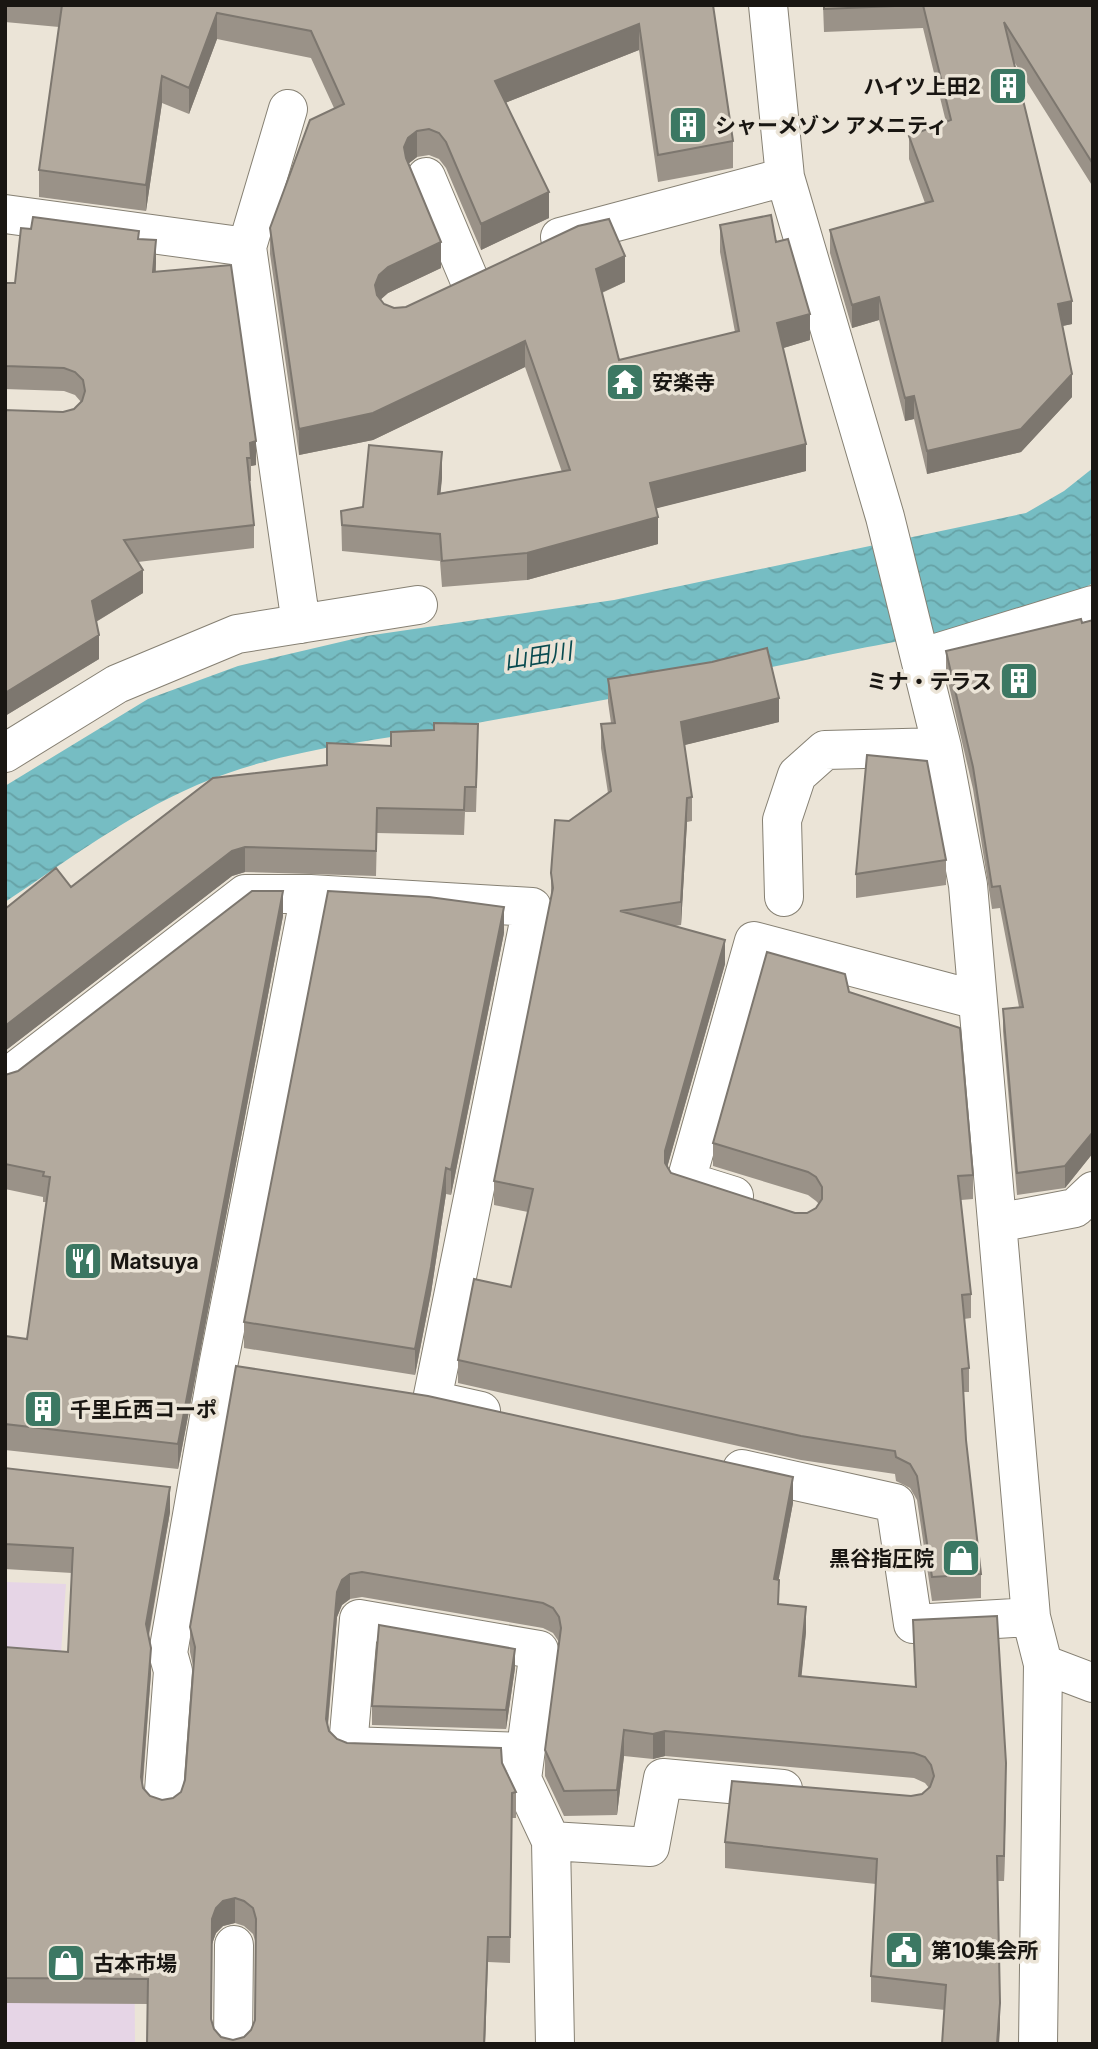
<svg xmlns="http://www.w3.org/2000/svg" width="1098" height="2049" viewBox="0 0 1098 2049" font-family="Inter,'Noto Sans JP',sans-serif">
  <style>
    .commercial { fill: #e6d5e6 }
    .water { fill: url(#water-waves) }
    .lines { fill: none; stroke-linecap: round; stroke-linejoin: round }
    .street-casing { stroke: #868073; stroke-width: 40 }
    .street { stroke: #fff; stroke-width: 38 }
    .wall { fill: #9a9288; fill-rule: evenodd }
    .shaded-wall { fill: #7d776f }
    .building { fill: #b3aa9e; stroke: #7d776f; stroke-width: 2; fill-rule: evenodd }
    .labels { text-anchor: middle; dominant-baseline: central; stroke-width: 7; stroke-linejoin: round; paint-order: stroke }
    .poi-label { font-size: 21px; font-weight: bold; fill: #191612; stroke: #ebe4d7; text-anchor: start }
    .water-label { font-size: 23px; font-style: italic; fill: #094b50; stroke: #ebe4d7 }
  </style>
  <defs>
    <pattern id="water-waves" width="16" height="10" patternUnits="userSpaceOnUse" patternTransform="scale(1.75)"><rect width="16" height="10" fill="#76bdc3"/><path d="M0 5q4-4 8 0t8 0" fill="none" stroke="#66a2a6"/></pattern>
  </defs>
  <rect width="100%" height="100%" fill="#ebe4d7"/>
  <path class="commercial" d="M5,1582L66,1584L50,1805L5,1803Z
    M134,1911L135,2044H5V1912Z"/>
  <path class="water" d="M1093,468V583C1025,623 912,637 833,654C705,682 577,705 449,728C364,742 276,751 197,785C129,814 67,861 5,902V786L148,699L238,666L366,636L614,600L1026,513L1064,491Z"/>
  <g class="lines">
    <g class="street-casing">
      <path id="street" d="M768,5L785,177L885,517L942,747L968,885L1031,1617L1043,1664L1038,2044
        M288,109L247,247L301,624
        M426,177L469,279
        M5,214L247,247
        M560,237L785,177
        M920,658L1093,605
        M5,753L117,684L237,634L418,605
        M784,897L782,820L797,775L825,750L942,747
        M5,1079L245,894H310L532,907L432,1400L481,1411
        M734,1196L686,1181L754,941L977,1000
        M997,1223L1075,1208L1093,1191
        M742,1469L895,1503L913,1624L1031,1617
        M1043,1664L1093,1683
        M525,1752L348,1746L359,1619L539,1650L522,1779L551,1841L555,2044
        M163,1804L173,1671L168,1653L218,1366L310,894
        M551,1841L650,1847L663,1778L783,1789
        M233,2044L234,1945"/>
    </g>
    <use href="#street" class="street"/>
  </g>
  <path class="wall" d="M5,5H713L733,141V168L658,182L639,50L505,103L549,218L481,250L446,168L439,159L429,155L417,157L408,164L441,268L388,293L380,300L384,304L394,308L625,282L602,293L619,360L735,332L720,252V225L776,242L810,340L783,348L806,471L656,508L658,544L527,580L442,587L440,561L342,551L341,511L363,507L442,478L440,493L562,472L525,367L373,440L299,455L270,254V228L334,108L311,58L217,39L189,114L162,103L146,211L39,197V170L59,27L5,22Z
    M823,5H1093V187L1013,60L1072,324L1062,326L1072,397L1021,452L927,474L914,419L905,421L879,320L852,328L830,253V230L925,203L909,159V136L946,122L923,28L824,32Z
    M139,239L156,263V271L256,465L251,466V481H249L254,525V548L138,562L143,593L96,622L99,659L5,716V410L63,412L74,409L81,402L75,395L64,391L5,389V283H15Z
    M1093,620V1153L1065,1188L1017,1195L1003,1031V1009L1019,1007L1000,908L992,909L973,789L946,673V651Z
    M608,679L779,722L684,745L692,797V821L687,822L681,925L675,926L725,964L667,1167L671,1173L795,1213H807L816,1208L819,1204L816,1201L808,1195L713,1166V1143L849,992L973,1175V1199L961,1200L971,1294V1318L964,1319L969,1368V1392H963L966,1440L981,1574V1598L932,1601L917,1500L910,1488L896,1481L895,1474L801,1460L458,1383V1360L511,1287L528,1212L494,1205V1181L551,899V873L569,821L608,793L601,748V724L611,723L608,702Z
    M391,746L478,749L476,812H465L464,835L377,833L376,876L245,872L232,876L5,1051V909L71,887L327,765Z
    M946,860V885L856,898V874Z
    M283,916L178,1469L5,1450V1336L27,1339L46,1202H43V1197L5,1189V1075L18,1071Z
    M504,933L451,1195L446,1194L431,1293L415,1375L244,1348V1322Z
    M236,1366L793,1503L778,1580L779,1604L806,1632L801,1676L915,1687L913,1620L1006,1789L1004,1881H998L1000,2029L945,2010L871,2002V1976L876,1884L725,1868V1842L922,1794L929,1788L925,1783L914,1778L665,1756L653,1759L624,1756L617,1815L564,1816L545,1776V1750L559,1642L553,1633L543,1628L362,1597L350,1599L342,1605L337,1617L328,1726L329,1731L337,1739L347,1743L502,1763L516,1792V1818H512L510,1963L488,1962L485,2044H147L148,2004L5,2003V1647L68,1652L72,1573L5,1569V1468L170,1512L149,1636L151,1673L143,1784V1788L150,1796L162,1800L173,1798L181,1792L185,1780L193,1666L190,1652V1627ZM235,1923L244,1926L253,1934L256,1944L255,2020L251,2030L244,2037L233,2040L221,2037L214,2029L211,2020L212,1944L216,1933L223,1926Z
    M515,1668L506,1729L372,1725V1706Z"/>
  <path class="shaded-wall" d="M217,13V39L189,114V88Z
    M639,24V50L495,107V81Z
    M162,76V103L146,211V185Z
    M417,131V157L408,164L404,174V147L408,138Z
    M549,192V218L481,250V224Z
    M156,240V263L153,295V272Z
    M441,242V268L388,293L379,301L375,285L379,275L388,267Z
    M625,256V282L596,295V269Z
    M879,297V320L852,328V305Z
    M1072,301V324L1058,327V304Z
    M810,314V340L777,350V323Z
    M525,341V367L373,440L299,455V429Z
    M1072,374V397L1021,452L927,474V451Z
    M914,396V419L905,421V398Z
    M256,441V465L251,466L250,443Z
    M806,444V471L650,510V483Z
    M442,452V478L438,520V494Z
    M658,517V544L527,580V553Z
    M143,570V593L92,624V601Z
    M99,635V659L5,716V693Z
    M779,698V722L681,746V722Z
    M687,798V822L681,925V902Z
    M245,847V872L232,876L5,1051V1026L232,851Z
    M283,891V916L178,1469V1444Z
    M504,907V933L451,1195V1170Z
    M725,940V964L665,1175V1151Z
    M1093,1132V1153L1065,1188V1166Z
    M446,1168V1194L431,1293L415,1375V1349Z
    M793,1477V1503L774,1605V1579Z
    M170,1487V1512L146,1649V1624Z
    M350,1574V1599L342,1605L337,1617L326,1744V1719L337,1592L342,1580Z
    M806,1607V1632L799,1701V1676Z
    M151,1648V1673L141,1802V1777Z
    M515,1649V1668L506,1729V1710Z
    M624,1730V1756L617,1815V1790Z
    M665,1731V1756L653,1759V1734Z
    M1006,1763V1789L1004,1881V1856Z
    M235,1898V1923L223,1926L216,1933L212,1944V1919L216,1908L223,1901Z
    M488,1937L485,2044H484Z
    M1000,2003V2029L999,2044H997Z"/>
  <path class="building" d="M62,5H713L733,141L658,155L639,24L495,81L549,192L481,224L446,142L439,133L429,129L417,131L408,138L404,147L406,158L441,242L388,267L379,275L375,285L377,295L384,304L394,308L406,307L578,226L609,219L625,256L596,269L619,360L739,331L720,225L771,215L776,242L788,239L810,314L777,323L806,444L650,483L658,517L527,553L442,561L440,534L342,525L341,511L363,507L369,445L442,452L438,494L570,470L525,341L373,413L299,429L270,228L310,120L344,104L311,31L217,13L189,88L162,76L146,185L39,170Z
    M824,5H919L824,9Z
    M923,5H1093V164L1004,22L1072,301L1058,304L1072,374L1021,429L927,451L914,396L905,398L879,297L852,305L830,230L933,201L909,136L951,120Z
    M33,217L139,231L138,239L156,240L153,272L231,265L256,441L250,443L251,458H247L254,525L124,540L143,570L92,601L99,635L5,693V410L63,412L74,409L82,401L85,391L83,380L75,372L64,368L5,366V283H15L21,228L31,229Z
    M1081,619L1082,623L1093,620V1132L1065,1166L1017,1173L1003,1009L1023,1007L1000,886L992,887L973,767L946,651Z
    M767,648L779,698L681,722L692,797L687,798L681,902L620,911L725,940L665,1151V1163L671,1173L795,1213H807L816,1208L822,1199V1187L816,1177L808,1172L713,1143L767,952L845,974L849,992L960,1028L973,1175L958,1176L971,1294L962,1295L969,1368L962,1369L966,1440L981,1574L932,1577L917,1476L910,1464L896,1457L895,1451L801,1436L458,1360L474,1279L511,1287L533,1189L494,1181L553,888L551,873L555,820L569,821L611,791L601,724L615,723L608,679L712,662Z
    M434,723L478,724L476,787H465L464,810L377,808L376,851L245,847L232,851L5,1026V909L56,868L71,887L213,778L327,765V743L391,746V732L434,730Z
    M867,755L927,761L946,860L856,874Z
    M252,891H283L178,1444L5,1424V1336L27,1339L50,1177L43,1176L44,1172L5,1164V1075L18,1071Z
    M328,891L429,897L504,907L451,1170L446,1168L431,1267L415,1349L244,1322Z
    M236,1366L428,1396L793,1477L774,1579L779,1580L778,1604L806,1607L799,1676L916,1687L913,1620L997,1616L1006,1763L1004,1856H997L1000,2003L997,2044H942L946,1985L871,1976L877,1859L725,1842L732,1781L911,1796L922,1794L930,1787L934,1776L931,1765L925,1757L914,1753L665,1731L653,1734L624,1730L617,1790L564,1791L545,1750L561,1628L559,1617L553,1608L543,1603L362,1572L350,1574L342,1580L337,1592L326,1719L329,1731L337,1739L347,1743L501,1748L502,1763L516,1792L512,1793L510,1937H488L484,2044H147L148,1979L5,1978V1647L68,1652L73,1548L5,1544V1468L170,1487L146,1624L151,1648L141,1777L143,1788L150,1796L162,1800L173,1798L181,1792L185,1780L195,1647L190,1627ZM235,1898L244,1901L253,1908L256,1919L255,2020L251,2030L244,2037L233,2040L221,2037L214,2029L211,2019L212,1919L216,1908L223,1901Z
    M379,1625L515,1649L506,1710L372,1706Z"/>
  <defs>
    <g id="building-square" transform="scale(2.0125)"><rect x="-9" y="-9" width="18" height="18" rx="4" fill="#3c7863" stroke="#ebe4d7"/><path d="M-4-6H4V6H1V3H-1V6H-4ZM-2.5-4.3h1.7v1.8h-1.7ZM.8-4.3h1.7v1.8H.8ZM-2.5-1h1.7V.8h-1.7ZM.8-1h1.7V.8H.8Z" fill="#fff"/></g>
    <g id="temple-square" transform="scale(2.0125)"><rect x="-9" y="-9" width="18" height="18" rx="4" fill="#3c7863" stroke="#ebe4d7"/><path d="M0-6L5-2H3V0L6.5 2.5H4V6H1.5V3h-3V6H-4V2.5H-6.5L-3 0V-2H-5Z" fill="#fff"/></g>
    <g id="restaurant-square" transform="scale(2.0125)"><rect x="-9" y="-9" width="18" height="18" rx="4" fill="#3c7863" stroke="#ebe4d7"/><path d="M-5-6h1v4h1v-4h1v4h1v-4h1v5L-1.5 .5V6h-2V.5L-5-1ZM5-6V6H3V1.5H1.5Q1.5-4 5-6Z" fill="#fff"/></g>
    <g id="shop-square" transform="scale(2.0125)"><rect x="-9" y="-9" width="18" height="18" rx="4" fill="#3c7863" stroke="#ebe4d7"/><path d="M-5-2.5h2.3a2.7 3.5 0 0 1 5.4 0H5L5.5 6h-11ZM-1.5-2.5h3a1.5 2.3 0 0 0-3 0Z" fill="#fff"/></g>
    <g id="civic-square" transform="scale(2.0125)"><rect x="-9" y="-9" width="18" height="18" rx="4" fill="#3c7863" stroke="#ebe4d7"/><path d="M-.6-6.5H3V-4.5H.6V-3L4-1V1h2V6H-6V1h2V-1L-.6-3ZM-1.2 2.5V6h2.4V2.5Z" fill="#fff"/></g>
  </defs>
  <g fill-rule="evenodd">
    <use href="#building-square" x="1008" y="86"/>
    <use href="#building-square" x="688" y="125"/>
    <use href="#temple-square" x="625" y="382"/>
    <use href="#building-square" x="1019" y="681"/>
    <use href="#restaurant-square" x="83" y="1261"/>
    <use href="#building-square" x="43" y="1409"/>
    <use href="#shop-square" x="961" y="1558"/>
    <use href="#civic-square" x="904" y="1950"/>
    <use href="#shop-square" x="66" y="1963"/>
  </g>
  <g class="labels">
    <g class="poi-label">
      <text x="981" y="86" text-anchor="end">ハイツ上田2</text>
      <text x="715" y="125">シャーメゾン アメニティ</text>
      <text x="652" y="382">安楽寺</text>
      <text x="992" y="681" text-anchor="end">ミナ・テラス</text>
      <text x="110" y="1261">Matsuya</text>
      <text x="70" y="1409">千里丘西コーポ</text>
      <text x="934" y="1558" text-anchor="end">黒谷指圧院</text>
      <text x="931" y="1950">第10集会所</text>
      <text x="93" y="1963">古本市場</text>
    </g>
    <g class="water-label">
      <text transform="translate(538 656) rotate(-9)">山田川</text>
    </g>
  </g>
  <rect width="1098" height="2049" fill="none" stroke="#191612" stroke-width="14"/>
</svg>
